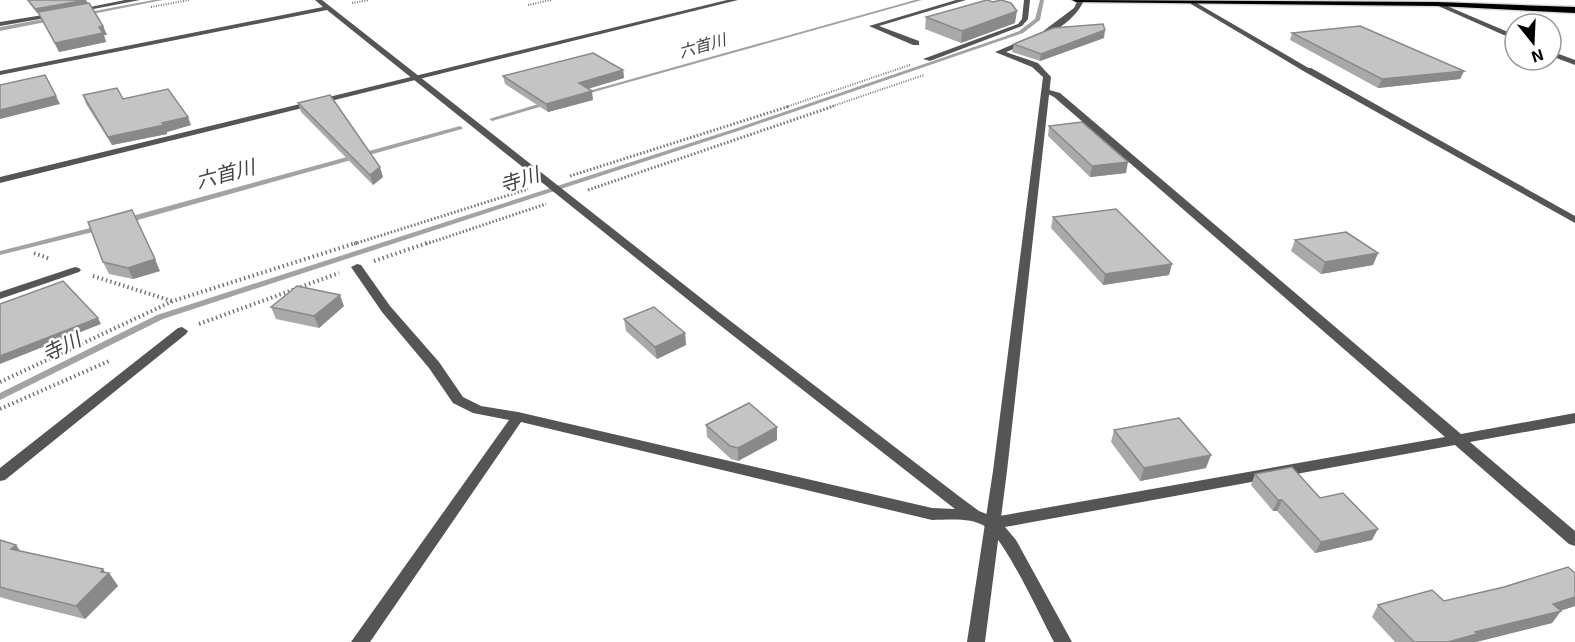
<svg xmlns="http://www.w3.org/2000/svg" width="1575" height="642" viewBox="0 0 1575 642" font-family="'Exo 2','Noto Sans JP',sans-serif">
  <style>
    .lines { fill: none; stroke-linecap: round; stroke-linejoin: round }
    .stream { fill: #a3a3a3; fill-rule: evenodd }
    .primary-casing { stroke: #dbdbdb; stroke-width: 3 }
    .path-far2 { stroke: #777; stroke-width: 2; stroke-dasharray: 1 1.5; stroke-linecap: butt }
    .path-far1 { stroke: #777; stroke-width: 3; stroke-dasharray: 1.5 2; stroke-linecap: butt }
    .path { stroke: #777; stroke-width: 4; stroke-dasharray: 1.5 3; stroke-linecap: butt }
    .service { fill: #555; fill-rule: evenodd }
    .minor { fill: #555; fill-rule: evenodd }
    .primary { fill: #000; fill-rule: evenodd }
    .wall { fill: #a9a9a9 }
    .shaded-wall { fill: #898989 }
    .building { fill: #c4c4c4; stroke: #898989; stroke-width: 1.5 }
    .labels { text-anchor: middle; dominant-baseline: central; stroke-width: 5; stroke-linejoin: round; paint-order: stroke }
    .far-water-label { font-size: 16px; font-style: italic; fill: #444; stroke: #fff }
    .water-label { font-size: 20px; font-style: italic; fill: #444; stroke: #fff }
  </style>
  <rect width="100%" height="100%" fill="#fff"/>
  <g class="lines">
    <path class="stream" d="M153,0H163L82,16L79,14Z
      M915,0H922L583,95L578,94Z
      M1040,0H1044L1040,20L1023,33L741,130L163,319L0,400V393L157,315L737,128L1003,37L1019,31L1035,19Z
      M54,17L56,18V20L0,31V27Z
      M548,101L551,103L550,104L492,121L489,119Z
      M460,126L463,128L462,129L127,223H121L120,221L121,219Z
      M102,225L106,227L105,229L0,255V251Z"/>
    <g class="primary-casing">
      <path id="primary" d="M1072,0L1438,2L1575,7V13L1438,6L1076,2Z"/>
    </g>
    <path class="path-far2" d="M352,3L369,0
      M528,5L551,0
      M151,7L189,0
      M786,107L910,65
      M830,107L924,75"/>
    <path class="path-far1" d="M570,176L790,106
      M588,190L834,106
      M354,244L528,189
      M426,244L546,204"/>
    <path class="path" d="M34,253L50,259
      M374,261L430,242
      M93,276L172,301
      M199,324L339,273
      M0,382L173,301L359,242
      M0,409L109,361"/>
    <path class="service" d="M125,0H140L78,12L75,10Z
      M315,0H322L720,313L960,497L979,511L994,517L1445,437L1054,97L1042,91L1046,89L1060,93L1461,434L1575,413V423L1470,442L1575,531V546L1569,544L1455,445L1005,527L1016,540L1072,642H1054C1041,618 1005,539 986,527C971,517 949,520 932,520L521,422L370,642H351L509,420L473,413L453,403L429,368L382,312L351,267L357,264L361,265L390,306L439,362L463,397L481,406L518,412L932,508L955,509L712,319L327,10L0,75V71L323,7Z
      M956,0H966L879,26L919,41V45H913L869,26Z
      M1024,0H1030L1028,19L1022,26L930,61L923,59L1018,24L1022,19Z
      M55,13L58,15L57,16L0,26V22Z
      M1305,68H1311L1575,216V223L1305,72Z
      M75,267L79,268L81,270L79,272L0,299V292Z
      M182,327L188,331L186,334L5,480L0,481V468L178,328Z"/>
    <path class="minor" d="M727,0H738L0,183V177Z
      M1078,0H1084C1072,29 1033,41 1006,52L1038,63L1051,77L1007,471L985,642H967L993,471L1043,77L1032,67L995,52L1042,32L1074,8Z
      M1191,2H1195L1312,70L1305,72L1191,4Z
      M1436,3H1440L1515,35V40L1436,5Z
      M1551,51L1575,60V65L1551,56Z"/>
    <use href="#primary" class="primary"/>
  </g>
  <path class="wall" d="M27,0H86L103,26L107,35H104L106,42L59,52L38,13H37Z
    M926,17L1015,23L961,43L925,29Z
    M1292,33L1464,71L1460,79L1378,88L1290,40Z
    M1104,38L1040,61L1012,52L1014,44Z
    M623,70L624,78L588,89L593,100L548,112L505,84L503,76Z
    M83,95L123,99L191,125L167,132V134L112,145L86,104Z
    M298,103L383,177L373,185L301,112Z
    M1049,126L1126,173L1090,177L1048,136Z
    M1053,217L1169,275L1103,285L1051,228Z
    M1295,240L1378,253L1373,265L1321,274L1291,251Z
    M103,262L160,271L133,279L109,274Z
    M344,306L319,328L276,319L271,307Z
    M624,319L685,333L686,345L657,359L626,331Z
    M706,425L777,427V440L738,461L731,459L707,437Z
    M1114,430L1206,468L1140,481L1111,442Z
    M1255,474L1320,498L1372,540L1315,553L1277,511H1273L1251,485Z
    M0,540L16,545L20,551L103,569L105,573H109L118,586L85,619L17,602L0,597Z
    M1575,573V606L1560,611L1552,623L1476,642H1395L1372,617L1378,605L1444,601Z"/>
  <path class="shaded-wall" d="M86,0L88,4L37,13L35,9Z
    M1017,11L1015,23L961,43L962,31Z
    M103,26L107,35H104L106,42L59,52L55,43L99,27Z
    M1105,30L1104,38L1040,61L1041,54Z
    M623,70L624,78L580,91L579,83Z
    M1464,71L1460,79L1378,88L1382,79Z
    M592,91L593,100L548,112L546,104Z
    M56,96L60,104L0,119V110Z
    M188,117L191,125L167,132V134L112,145L108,137Z
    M1128,162L1126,173L1090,177L1092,166Z
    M380,167L383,177L373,185L370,175Z
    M1378,253L1373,265L1321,274L1325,262Z
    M155,259L160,271L133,279L128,268Z
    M1172,264L1169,275L1103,285L1105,274Z
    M340,295L344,306L319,328L314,316Z
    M98,318L101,324L0,364V356Z
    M685,333L686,345L657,359L655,347Z
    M777,427V440L738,461V448Z
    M1211,455L1206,468L1140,481L1144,468Z
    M1278,500H1282L1277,511H1273Z
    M1378,529L1372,540L1315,553L1321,542Z
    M16,545L25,558L11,549Z
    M103,569L107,575L109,573L118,586L85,619L76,606Z
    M1575,597V606L1556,612L1561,611L1552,623L1476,642H1448L1553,604Z"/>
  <path class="building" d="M28,0H86L35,9Z
    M987,0L993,2L1001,0L1011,3L1017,11L962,31L926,17Z
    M89,3L103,26L99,27L103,33L55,43L38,12Z
    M1103,24L1105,30L1041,54L1014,44L1053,28Z
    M1360,26L1464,71L1382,79L1292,33Z
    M593,53L623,70L579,83L592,91L546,104L503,76Z
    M45,75L56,96L0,110V85Z
    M117,88L123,99L168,89L188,117L162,123L164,125L108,137L83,95Z
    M330,95L380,167L370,175L298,103Z
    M1082,122L1128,162L1092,166L1049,126Z
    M1116,209L1172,264L1105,274L1053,217Z
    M132,210L155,259L128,268L103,262L88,222Z
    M1346,232L1378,253L1325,262L1295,240Z
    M63,281L98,318L0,356V304Z
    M297,286L340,295L314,316L271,307Z
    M654,307L685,333L655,347L624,319Z
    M749,403L777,427L738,448L730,446L706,425Z
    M1179,418L1211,455L1144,468L1114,430Z
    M1292,467L1320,498L1343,493L1378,529L1321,542L1282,500H1278L1255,474Z
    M0,540L16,545L11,549L103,569L101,572L109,573L76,606L7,589L0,587Z
    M1568,567L1575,573V597L1553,604L1561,611L1475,632L1477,634L1448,642H1414L1378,605L1432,590L1444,601L1504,587Z"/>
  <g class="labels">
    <g class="far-water-label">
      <text transform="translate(702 45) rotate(-16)">六首川</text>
    </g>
    <g class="water-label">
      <text transform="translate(225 173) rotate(-15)">六首川</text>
      <text transform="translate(519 179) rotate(-18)">寺川</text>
      <text transform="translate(61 346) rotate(-26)">寺川</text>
    </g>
  </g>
  <g transform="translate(1533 42) rotate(162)"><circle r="28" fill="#ffffff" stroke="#999999" stroke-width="1.5"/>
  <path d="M0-4.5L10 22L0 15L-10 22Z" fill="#000000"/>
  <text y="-9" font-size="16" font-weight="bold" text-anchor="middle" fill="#000000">N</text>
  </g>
</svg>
